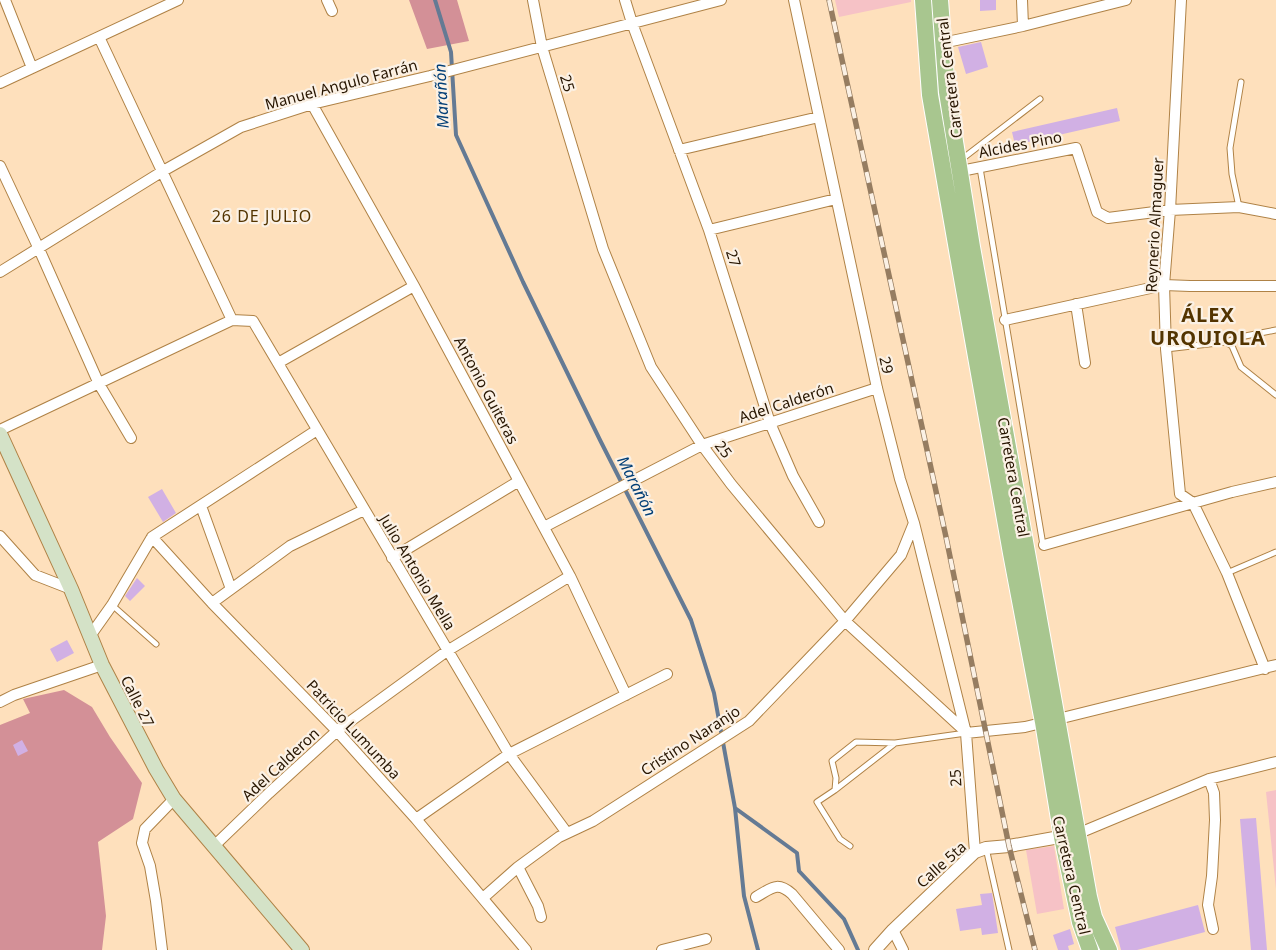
<svg xmlns="http://www.w3.org/2000/svg" width="1276" height="950" viewBox="0 0 1276 950" font-family="'Noto Sans',sans-serif">
  <style>
    .green { fill: #f6c2c6 }
    .forest { fill: #d39097 }
    .lines { fill: none; stroke-linecap: round; stroke-linejoin: round }
    .stream { stroke: #647a94; stroke-width: 4 }
    .building { fill: #d1b0e4 }
    .service-casing { stroke: #af8246; stroke-width: 7 }
    .minor-casing { stroke: #af8246; stroke-width: 12 }
    .tertiary-casing { stroke: #af8246; stroke-width: 14 }
    .secondary-casing { stroke: #af8246; stroke-width: 16 }
    .primary-casing { stroke: #fff; stroke-width: 18 }
    .service { stroke: #fff; stroke-width: 5 }
    .minor { stroke: #fff; stroke-width: 10 }
    .tertiary { stroke: #fff; stroke-width: 12 }
    .secondary { stroke: #d4e2c7; stroke-width: 14 }
    .primary { stroke: #a8c68f; stroke-width: 16 }
    .rail-casing { stroke: #967d61; stroke-width: 5.5 }
    .rail { stroke: #fbf1e5; stroke-width: 4; stroke-dasharray: 11; stroke-linecap: butt }
    .labels { text-anchor: middle; dominant-baseline: central; stroke-width: 4.5; stroke-linejoin: round; paint-order: stroke }
    .street-label { font-size: 15px; fill: #271500; stroke: #fbf1e5 }
    .water-label { font-size: 16px; font-style: italic; fill: #023f77; stroke: #fbf1e5 }
    .neighbourhood-label { font-size: 16px; letter-spacing: 1px; fill: #533400; stroke: #fbf1e5 }
    .district-label { font-size: 20px; font-weight: bold; letter-spacing: 1px; fill: #533400; stroke: #fbf1e5 }
  </style>
  <rect width="100%" height="100%" fill="#fee0bc"/>
  <path class="green" d="M835,0H911V2L839,17Z
    M1276,790V889L1266,792Z
    M1054,846L1064,909L1037,914L1026,850Z"/>
  <path class="forest" d="M409,0H457L469,41L427,49Z
    M64,690L92,707L110,737L142,783L133,819L98,842L106,916L102,950H0V725L30,713L23,699Z"/>
  <g class="lines">
    <path class="stream" d="M435,0L451,52L456,135L523,282L600,440L691,620L714,693L735,808L797,853L799,871L844,919L858,950
      M735,808L744,896L758,950"/>
  </g>
  <path class="building" d="M980,0H996V10L980,11Z
    M981,42L988,67L966,74L958,47Z
    M1117,108L1120,121L1015,145L1012,132Z
    M162,489L176,513L163,522L148,497Z
    M137,578L145,586L130,601L125,596Z
    M67,640L74,653L57,662L50,649Z
    M22,740L28,751L18,756L13,745Z
    M1256,818L1267,950H1251L1240,819Z
    M992,893L998,933L982,935L981,928L960,931L956,909L982,905L980,894Z
    M1198,905L1205,932L1137,950H1121L1115,927Z
    M1070,929L1074,944L1068,946L1069,950H1058L1053,935Z"/>
  <g class="lines">
    <g class="service-casing">
      <path id="service" d="M962,159L1040,99
        M980,168L1043,545
        M1239,207L1232,174L1230,148L1241,82
        M1226,342L1240,337L1276,330
        M1166,349L1226,342L1232,346L1241,367L1276,395
        M1227,573L1276,552
        M112,605L156,644
        M835,790L894,744
        M850,846L840,839L817,802L835,790L836,778L832,761L856,742L895,743L966,733
        M986,848L1009,950"/>
    </g>
    <g class="minor-casing">
      <path id="minor" d="M5,0L32,68
        M327,0L332,11
        M533,0L542,47L603,249L651,367L702,445L731,484L845,621L966,732
        M625,0L632,23L709,230L770,423L793,476L819,522
        M794,0L877,388L900,479L914,523L966,733L975,852
        M1022,0L1023,26
        M1181,0L1170,210L1164,285L1166,349L1180,494L1193,503L1227,573L1265,669
        M99,37L232,320
        M942,43L1023,26L1126,0
        M0,83L178,0
        M312,104L414,286L570,576L626,695
        M679,150L819,117
        M0,166L39,249L99,384L131,438
        M961,171L1076,148L1097,212L1108,218L1170,210L1239,207L1276,214
        M709,230L836,199
        M0,272L163,171L241,127L312,104L430,76L721,0
        M1076,304L1085,363
        M1005,320L1164,285L1190,286H1276
        M278,363L414,286
        M0,430L232,320L253,321L509,754L567,833
        M201,506L231,589
        M544,527L702,445L877,388
        M0,536L35,575L71,589
        M152,537L212,603L337,731L416,819L526,950
        M1044,545L1232,492L1276,482
        M392,558L519,481
        M212,603L290,546L364,510
        M90,636L112,605L152,537L317,430
        M0,702L14,695L102,665
        M966,733L1025,727L1058,719L1276,665
        M1209,779L1214,793L1215,820L1212,876L1208,905L1213,929
        M416,819L509,754L667,674
        M1077,834L1209,779L1276,762
        M214,846L269,793L337,731L447,651L570,576
        M518,867L538,906L541,917
        M756,897C772,888 777,881 792,894L839,950
        M483,898L518,867L559,837L593,821L749,721L845,621L901,555L914,523
        M893,930L903,950
        M162,950L156,901L150,866L142,843L145,829L174,799
        M662,950L706,939"/>
    </g>
    <g class="tertiary-casing">
      <path id="tertiary" d="M875,950L893,930L975,852L986,848L1009,846L1071,835"/>
    </g>
    <g class="secondary-casing">
      <path id="secondary" d="M0,434L71,589L102,665L156,769L174,799L302,950"/>
    </g>
    <g class="primary-casing">
      <path id="primary" d="M923,0L930,95L957,250L1011,553L1043,722L1062,837L1080,922L1090,950
        M940,0L947,92L972,247L1089,897L1094,917L1109,950"/>
    </g>
    <use href="#service" class="service"/>
    <use href="#minor" class="minor"/>
    <use href="#tertiary" class="tertiary"/>
    <use href="#secondary" class="secondary"/>
    <use href="#primary" class="primary"/>
    <g class="rail-casing">
      <path id="rail" d="M829,0L946,537L1009,846L1035,950"/>
    </g>
    <use href="#rail" class="rail"/>
  </g>
  <g class="labels">
    <g class="street-label">
      <text transform="translate(949 78) rotate(-97)">Carretera Central</text>
      <text transform="translate(568 83) rotate(73)">25</text>
      <text transform="translate(341 84) rotate(-15)">Manuel Angulo Farrán</text>
      <text transform="translate(1020 144) rotate(-11)">Alcides Pino</text>
      <text transform="translate(1154 225) rotate(-87)">Reynerio Almaguer</text>
      <text transform="translate(734 258) rotate(72)">27</text>
      <text transform="translate(887 365) rotate(78)">29</text>
      <text transform="translate(487 390) rotate(62)">Antonio Guiteras</text>
      <text transform="translate(786 402) rotate(-18)">Adel Calderón</text>
      <text transform="translate(724 449) rotate(53)">25</text>
      <text transform="translate(1014 477) rotate(80)">Carretera Central</text>
      <text transform="translate(418 572) rotate(59)">Julio Antonio Mella</text>
      <text transform="translate(138 701) rotate(63)">Calle 27</text>
      <text transform="translate(354 729) rotate(47)">Patricio Lumumba</text>
      <text transform="translate(690 740) rotate(-33)">Cristino Naranjo</text>
      <text transform="translate(280 764) rotate(-43)">Adel Calderon</text>
      <text transform="translate(955 778) rotate(-94)">25</text>
      <text transform="translate(941 864) rotate(-42)">Calle 5ta</text>
      <text transform="translate(1072 875) rotate(77)">Carretera Central</text>
    </g>
    <g class="water-label">
      <text transform="translate(441 96) rotate(-93)">Marañón</text>
      <text transform="translate(637 486) rotate(63)">Marañón</text>
    </g>
    <g class="neighbourhood-label">
      <text x="262" y="216">26 DE JULIO</text>
    </g>
    <g class="district-label">
      <text x="1208" y="314">ÁLEX<tspan x="1208" dy="23">URQUIOLA</tspan></text>
    </g>
  </g>
</svg>
